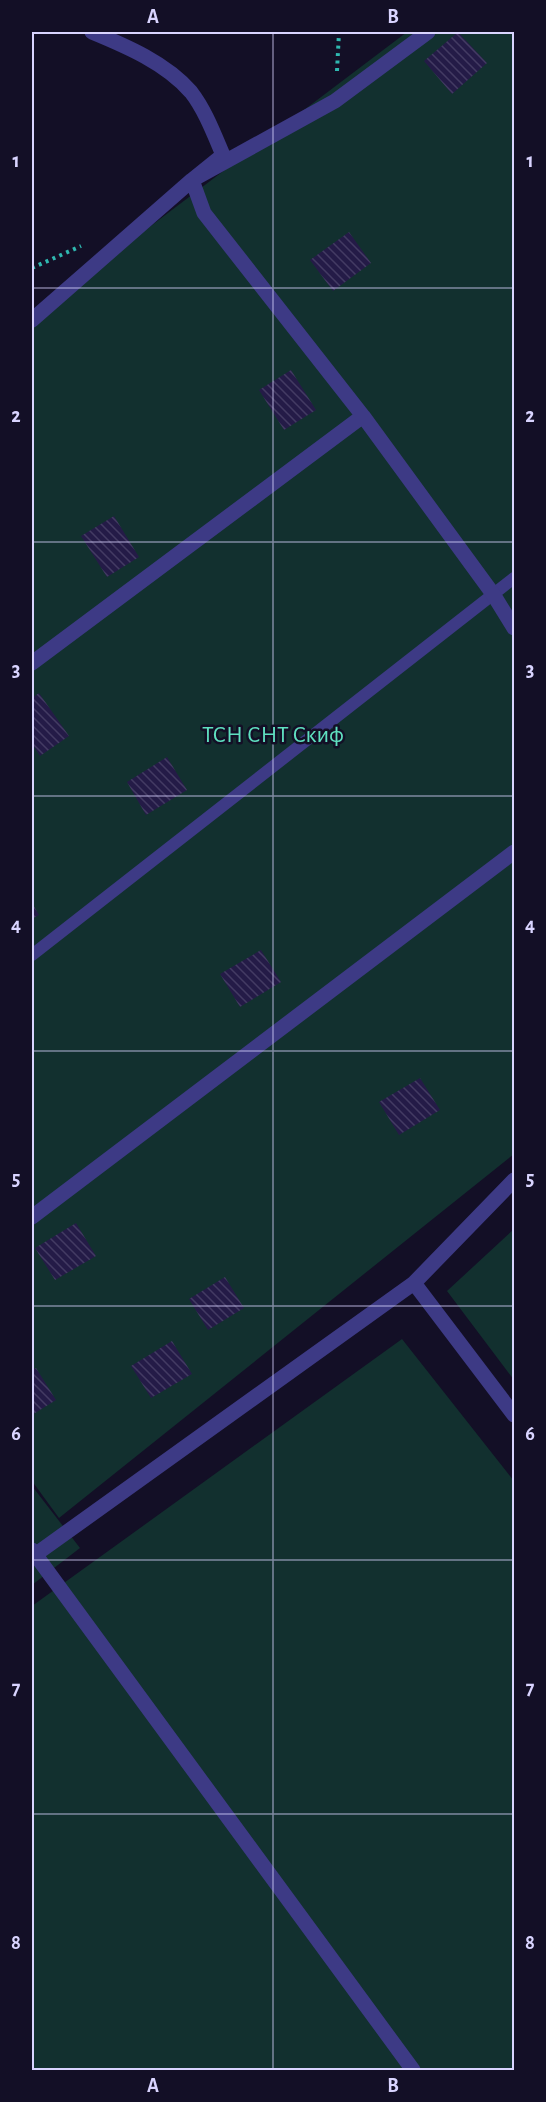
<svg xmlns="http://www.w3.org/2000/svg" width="546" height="2102" viewBox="0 0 546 2102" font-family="'Alegreya Sans',sans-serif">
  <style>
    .garden { fill: #12302f }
    .building { fill: url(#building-back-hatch) }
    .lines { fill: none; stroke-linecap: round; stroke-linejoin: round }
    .path { stroke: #2fb8b0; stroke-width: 4; stroke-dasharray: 3 4.5; stroke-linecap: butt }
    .service { stroke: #3d3a85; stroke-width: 12 }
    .minor { stroke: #3d3a85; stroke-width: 15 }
    .grid { fill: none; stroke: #d9d4ff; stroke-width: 1.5; stroke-opacity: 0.55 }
    .labels { text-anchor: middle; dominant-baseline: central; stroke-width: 5; stroke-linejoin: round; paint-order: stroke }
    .park-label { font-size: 24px; fill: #5fe0c0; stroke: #130f26 }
    .neatline { fill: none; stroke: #d9d4ff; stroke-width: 2 }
    .grid-label { font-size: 20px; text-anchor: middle; font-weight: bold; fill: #d9d4ff }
  </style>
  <defs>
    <pattern id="building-back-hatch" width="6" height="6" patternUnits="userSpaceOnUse" patternTransform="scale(1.5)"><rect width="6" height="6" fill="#241b47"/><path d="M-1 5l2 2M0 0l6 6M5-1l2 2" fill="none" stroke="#433b63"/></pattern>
  </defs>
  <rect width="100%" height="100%" fill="#130f26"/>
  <path class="garden" d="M407,32H514V1154L59,1518L32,1481V316Z
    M514,1229V1380L447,1291Z
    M402,1339L514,1481V2070H32V1606Z
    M32,1486L80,1548L32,1585Z"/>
  <path class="building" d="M458,32L487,63L452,94L424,61Z
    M349,232L371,263L333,291L310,260Z
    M291,370L316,410L284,430L259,390Z
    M114,516L139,557L107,577L81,536Z
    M39,693L69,736L40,756L32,744V698Z
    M167,757L187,790L146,815L127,782Z
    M32,903L39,915L32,919Z
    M261,950L281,982L240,1007L220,974Z
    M420,1078L440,1110L399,1135L379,1102Z
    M76,1223L96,1256L55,1280L35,1248Z
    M225,1277L244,1308L208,1330L189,1299Z
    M172,1341L192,1374L151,1398L131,1366Z
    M36,1368L56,1400L32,1415V1370Z"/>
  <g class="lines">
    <path class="path" d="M337,71L339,32
      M32,268L81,246"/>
    <path class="service" d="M32,955L514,578"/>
    <path class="minor" d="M92,32C126,46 166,63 191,92C205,110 214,134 223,155L192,180L204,213L363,416L493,594L514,628
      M32,320L192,180L335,101L428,32
      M32,663L363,416
      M32,1217L514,852
      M414,1283L514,1415
      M32,1550L413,2070
      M32,1557L414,1283L514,1180"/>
  </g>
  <path class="grid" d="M273,32V2070M32,288H514M32,542H514M32,796H514M32,1051H514M32,1306H514M32,1560H514M32,1814H514"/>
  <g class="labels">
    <g class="park-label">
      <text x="273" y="735">ТСН СНТ Скиф</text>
    </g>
  </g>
  <rect width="546" height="2102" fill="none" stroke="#130f26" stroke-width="66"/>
  <rect x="33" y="33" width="480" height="2036" class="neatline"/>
  <g class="grid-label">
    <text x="153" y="23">A</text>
    <text x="393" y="23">B</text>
    <text x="16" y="167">1</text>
    <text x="530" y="167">1</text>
    <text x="16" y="422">2</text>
    <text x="530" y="422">2</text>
    <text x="16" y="676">3</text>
    <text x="530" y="676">3</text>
    <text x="16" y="931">4</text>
    <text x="530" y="931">4</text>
    <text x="16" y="1185">5</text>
    <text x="530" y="1185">5</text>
    <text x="16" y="1440">6</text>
    <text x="530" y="1440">6</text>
    <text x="16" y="1694">7</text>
    <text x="530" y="1694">7</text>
    <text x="16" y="1949">8</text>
    <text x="530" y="1949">8</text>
    <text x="153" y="2092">A</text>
    <text x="393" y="2092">B</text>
  </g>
</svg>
